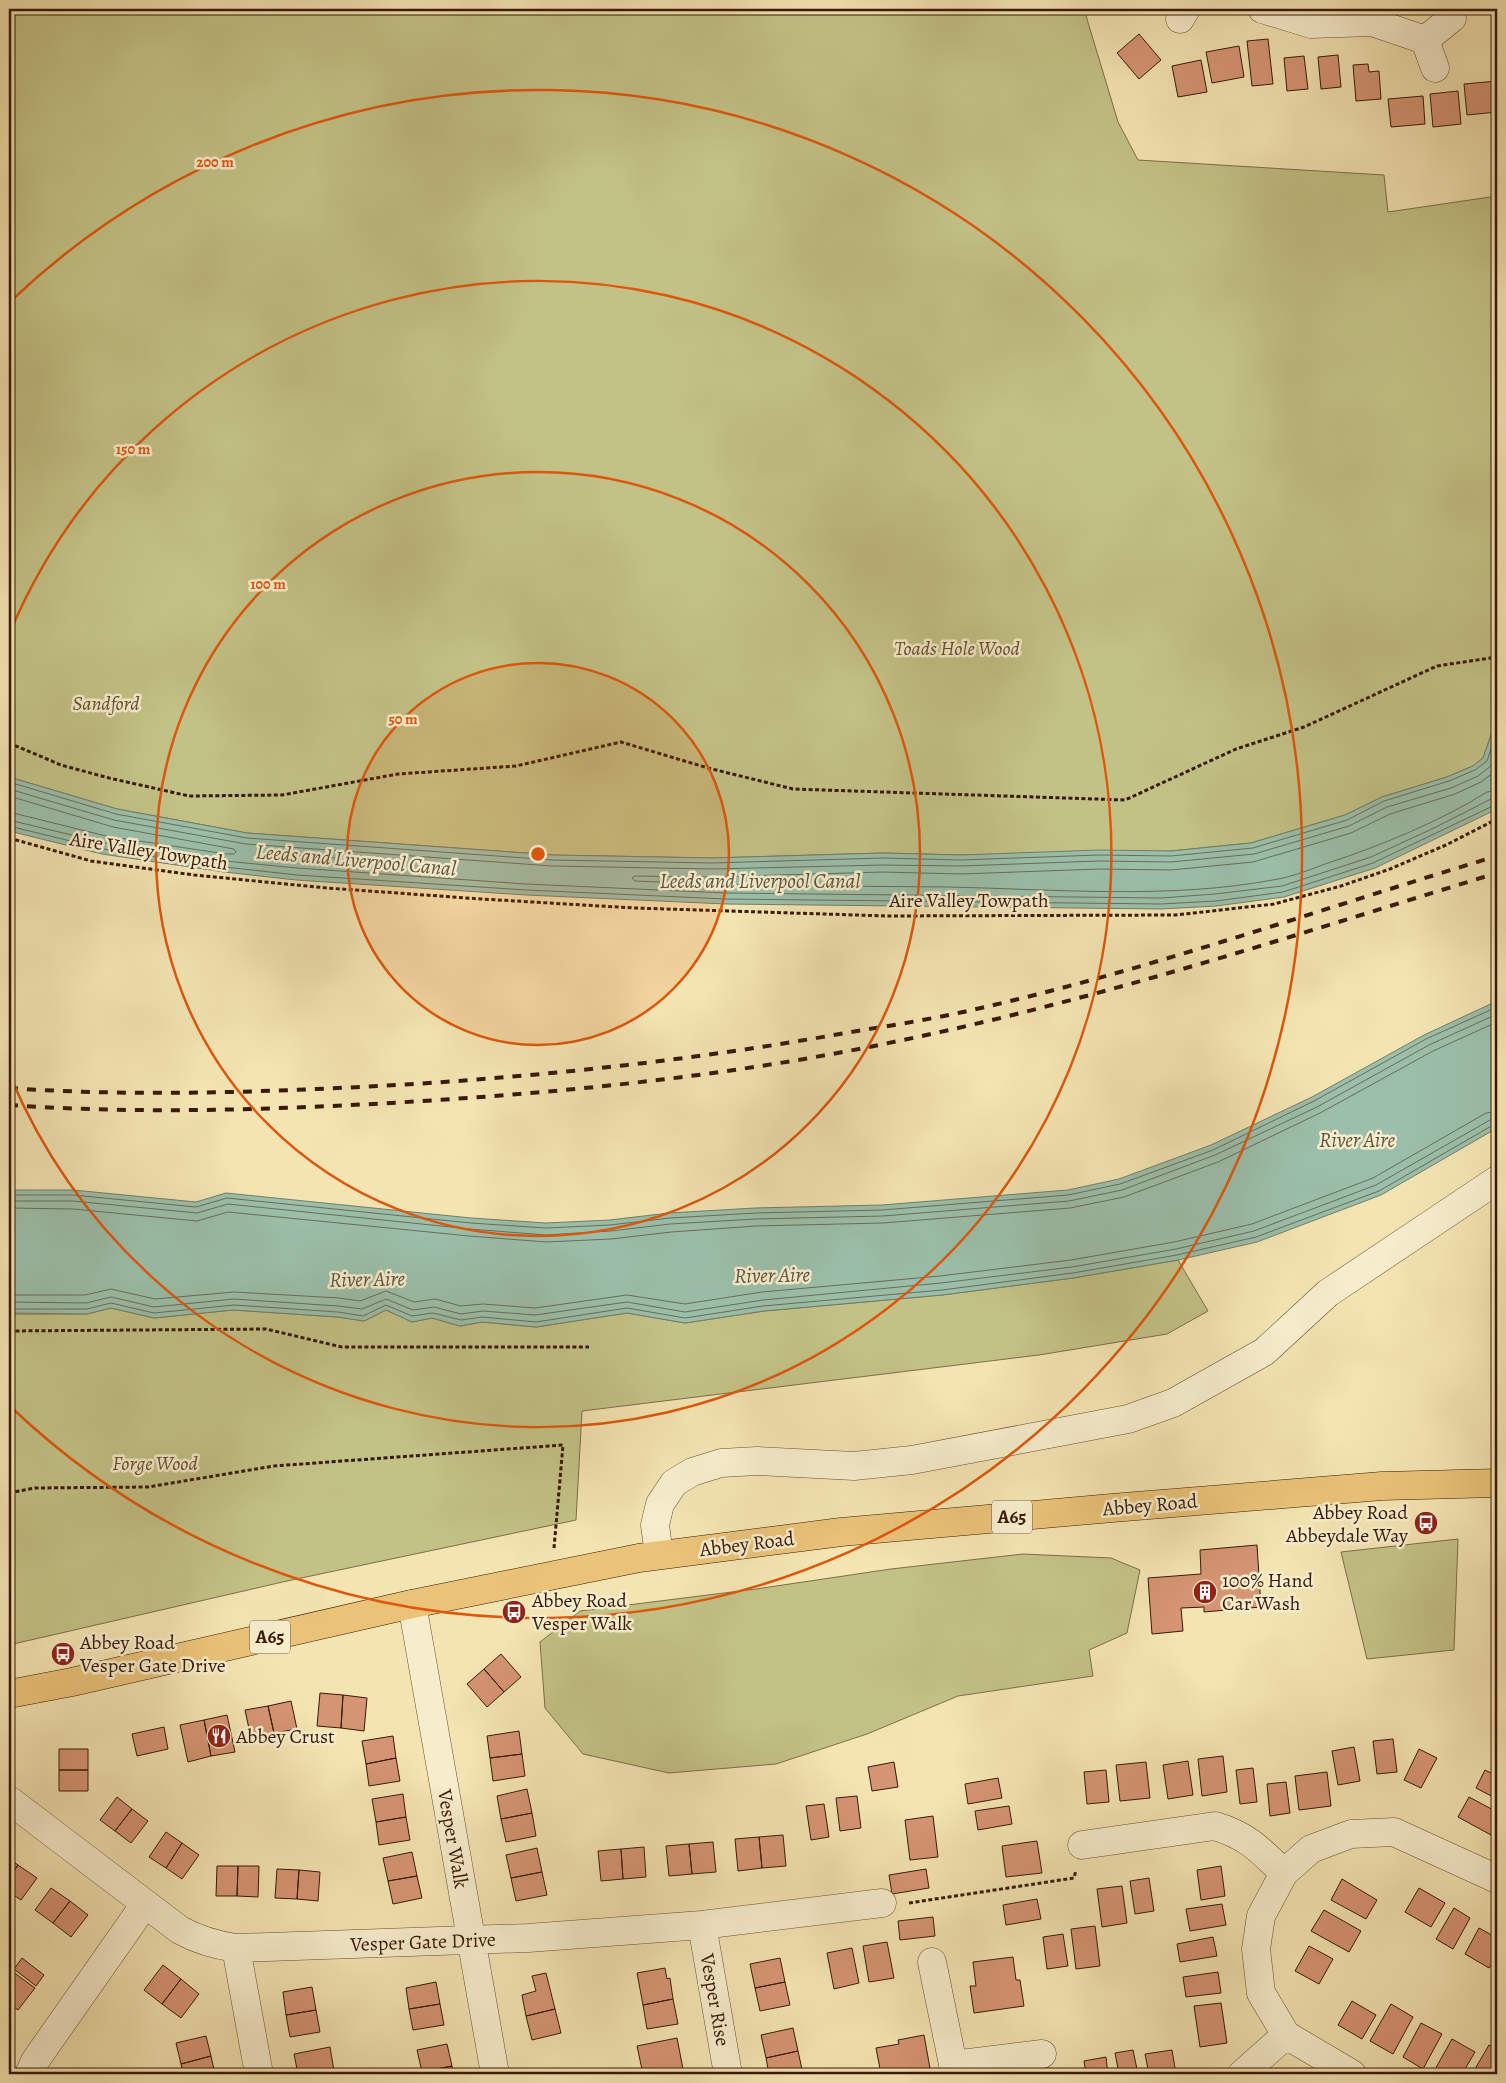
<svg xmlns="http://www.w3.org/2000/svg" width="1506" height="2083" viewBox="0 0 1506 2083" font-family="Alegreya,serif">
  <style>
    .green { fill: #c3c286; stroke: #7e6e46 }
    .water { fill: #9bbfaa; stroke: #737d69 }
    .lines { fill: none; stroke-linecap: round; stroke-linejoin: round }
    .shore { stroke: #6a6c58; stroke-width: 1 }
    .building { fill: #d59473; stroke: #381907 }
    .minor-casing { stroke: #674c32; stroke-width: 29 }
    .major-casing { stroke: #381907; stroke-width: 29 }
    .path { stroke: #381907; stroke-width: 3; stroke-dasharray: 4 2.5; stroke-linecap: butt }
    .minor { stroke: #f7edcc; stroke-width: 28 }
    .major { stroke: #eac278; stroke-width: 28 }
    .rail { stroke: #381907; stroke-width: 4; stroke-dasharray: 9 9; stroke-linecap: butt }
    .ring { fill: none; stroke: #df560c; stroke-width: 2.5 }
    .labels { text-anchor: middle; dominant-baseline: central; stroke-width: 5; stroke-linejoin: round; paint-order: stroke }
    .shield { fill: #f7edcc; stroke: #715942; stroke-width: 1 }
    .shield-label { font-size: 19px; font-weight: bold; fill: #381907 }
    .park-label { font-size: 20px; font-style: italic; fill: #624c2d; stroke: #f7edcc }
    .street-label { font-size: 20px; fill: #381907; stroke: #f7edcc }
    .poi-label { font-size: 20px; fill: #381907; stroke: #f7edcc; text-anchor: start }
    .water-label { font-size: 21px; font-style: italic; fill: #5b5340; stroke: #f7edcc }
    .centre { fill: #df560c; stroke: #f7edcc; stroke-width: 2.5 }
    .ring-label { font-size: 15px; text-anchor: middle; font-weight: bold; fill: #df560c; stroke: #f7edcc; stroke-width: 5; stroke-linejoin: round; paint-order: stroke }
  </style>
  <rect width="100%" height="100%" fill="#f3e4b1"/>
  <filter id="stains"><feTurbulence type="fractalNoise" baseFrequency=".004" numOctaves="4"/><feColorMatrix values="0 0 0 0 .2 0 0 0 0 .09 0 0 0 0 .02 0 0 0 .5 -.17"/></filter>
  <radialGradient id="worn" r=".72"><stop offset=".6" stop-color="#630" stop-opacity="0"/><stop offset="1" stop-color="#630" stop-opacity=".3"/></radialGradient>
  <path class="green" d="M9,9H1084L1118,122L1138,160L1384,175L1388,212L1497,196V718L1483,758L1473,766L1447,777L1382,797L1345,815L1251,843L1171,851L961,855L883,853L712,858L553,855L247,833L117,809L9,777Z
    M1178,1260L1208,1311L1167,1334L1039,1355L582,1411L576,1520L287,1581L9,1645V1314H87L111,1308L154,1318L233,1310L338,1317L364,1321L386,1310L412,1322L432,1318L460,1326L482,1322L536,1327L627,1313L685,1323L764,1311L942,1295L1073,1278Z
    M1458,1539L1454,1650L1367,1659L1341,1552Z
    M1023,1554L1111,1558L1140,1570L1127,1633L1089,1650L1093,1676L958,1696L867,1734L776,1764L669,1773L583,1754L545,1708L540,1642L580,1611L756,1589L891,1569Z"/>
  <path class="water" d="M1497,718V807L1493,811L1375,868L1284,897L1216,906L1161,909L726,904L526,895L296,880L224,872L102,854L9,831V777L117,809L247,833L553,855L712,858L883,853L961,855L1099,850L1171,851L1251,843L1345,815L1382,797L1447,777L1473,766L1483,758Z
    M1497,1001V1128L1381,1195L1257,1242L1178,1260L1073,1278L942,1295L764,1311L685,1323L627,1313L536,1327L482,1322L460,1326L432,1318L412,1322L386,1310L364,1321L338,1317L233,1310L154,1318L111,1308L87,1314L9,1313V1190H73L196,1202L226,1193L471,1218L546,1223L610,1220L669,1213L755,1208L882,1205L1068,1190L1119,1179L1211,1145L1312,1097L1424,1035Z"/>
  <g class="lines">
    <path class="shore" d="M1497,770L1481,782L1455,794L1390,814L1351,833L1253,862L1171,870L1099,869L961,874L883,872L712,877L635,876L632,878L635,881C738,886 842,886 946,887C1054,889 1171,900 1278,879C1295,876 1311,869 1328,863C1380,846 1441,821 1487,792L1497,790
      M9,782L116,814L247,838L552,860L712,863L883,858L961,860L1099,855L1171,856L1253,848L1347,820L1384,801L1449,781L1475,770L1487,761L1497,731
      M9,789L114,820L246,844L552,866L712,869L883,865L961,866L1099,861L1171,862L1254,854L1349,826L1387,807L1451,788L1478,776L1492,765L1497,751
      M9,796L113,827L234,849L236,852L234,854H226L106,836L9,812
      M9,820L105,843L225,861L297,868L526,884L726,893L1161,898L1215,894L1282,886L1371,857L1434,828L1491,799L1497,798
      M9,826L103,849L225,867L297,875L526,890L726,899L1161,904L1216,901L1283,892L1373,863L1497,804
      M278,854L336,858L338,861L336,863L278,859L276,856Z
      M9,1195H73L196,1207L227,1198L471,1223L546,1228L610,1225L670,1218L756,1213L882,1210L1068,1195L1120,1184L1213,1150L1314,1101L1426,1039L1497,1007
      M9,1201H73L197,1213L228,1204L470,1229L546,1235L611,1231L670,1224L756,1219L883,1216L1069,1201L1122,1190L1215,1155L1317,1107L1429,1045L1497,1014
      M9,1208L73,1209L197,1221L228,1212L469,1236L546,1242L611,1239L671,1232L756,1226L883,1223L1070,1208L1124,1197L1218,1162L1320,1113L1433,1051L1497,1022
      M9,1295H85L111,1289L155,1299L234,1292L339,1298L360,1301L386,1291L414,1302L435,1299L461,1306L483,1304L535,1308L627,1295L685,1304L762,1292L940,1276L1071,1260L1174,1242L1252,1224L1373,1178L1486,1113L1497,1111
      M9,1302L86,1303L111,1297L154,1307L234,1299L338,1306L362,1309L386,1299L413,1310L434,1307L461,1314L483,1311L535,1315L627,1302L685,1312L763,1300L941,1283L1072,1267L1176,1249L1254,1231L1376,1185L1490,1120L1497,1118
      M9,1309H87L111,1303L154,1313L234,1305L338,1312L363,1316L386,1305L412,1316L433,1313L461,1320L482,1317L536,1322L627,1308L685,1318L763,1306L942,1290L1073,1273L1177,1255L1256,1237L1379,1191L1493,1125L1497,1124"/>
  </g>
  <path class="building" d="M1139,34L1161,60L1139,79L1117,53Z
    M1268,39L1273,84L1252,86L1247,41Z
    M1239,46L1244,77L1212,83L1206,52Z
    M1338,55L1341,87L1321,89L1318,57Z
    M1304,56L1308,89L1287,91L1284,58Z
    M1201,60L1207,92L1178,97L1172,66Z
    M1368,64L1369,72L1379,71L1381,99L1356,101L1353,65Z
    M1497,81V112L1467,115L1464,84Z
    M1458,91L1461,124L1433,127L1430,94Z
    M1423,96L1425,124L1391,127L1388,99Z
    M1257,1545L1261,1607L1204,1612V1607L1181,1608L1183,1631L1152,1634L1148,1578L1201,1574L1200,1550Z
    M501,1654L521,1677L504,1692L484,1669Z
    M484,1669L504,1692L487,1707L467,1684Z
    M320,1693L343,1695L341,1728L317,1726Z
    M343,1695L367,1698L364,1731L341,1728Z
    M291,1701L297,1729L274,1733L268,1706Z
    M268,1706L274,1733L251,1738L245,1710Z
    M227,1715L235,1752L211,1756L204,1720Z
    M204,1720L211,1756L188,1762L180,1725Z
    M164,1727L168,1749L137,1756L132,1734Z
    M519,1731L522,1754L490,1758L487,1736Z
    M393,1736L396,1758L366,1764L362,1741Z
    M1393,1739L1397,1772L1377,1774L1373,1741Z
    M1354,1747L1360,1781L1338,1785L1332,1751Z
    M59,1749H88V1770H59Z
    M1419,1749L1437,1758L1421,1788L1404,1780Z
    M522,1754L525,1776L493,1781L490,1758Z
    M1223,1756L1227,1792L1202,1796L1198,1759Z
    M396,1758L400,1781L369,1786L366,1764Z
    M1188,1761L1193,1795L1168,1799L1163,1765Z
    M894,1762L898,1787L872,1791L868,1767Z
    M1146,1762L1150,1798L1120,1801L1116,1765Z
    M1253,1768L1257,1802L1240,1804L1236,1770Z
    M59,1770H88V1791H59Z
    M1106,1770L1109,1802L1087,1804L1084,1772Z
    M1485,1770L1497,1776V1799L1476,1788Z
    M1327,1772L1331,1806L1299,1810L1295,1776Z
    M998,1778L1002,1798L968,1804L965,1784Z
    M1286,1782L1290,1813L1270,1816L1267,1784Z
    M527,1789L532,1813L501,1819L497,1796Z
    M403,1794L406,1817L376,1822L372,1799Z
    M857,1796L861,1828L840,1831L836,1798Z
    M117,1797L132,1809L115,1831L100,1820Z
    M1469,1797L1497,1812V1824L1491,1835L1458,1817Z
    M824,1804L829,1837L811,1840L806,1806Z
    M1009,1806L1012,1824L978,1830L975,1811Z
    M132,1809L148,1821L131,1843L115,1831Z
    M532,1813L536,1836L506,1842L501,1819Z
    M933,1816L938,1857L910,1860L905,1820Z
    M406,1817L410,1840L379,1845L376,1822Z
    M166,1832L182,1843L166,1868L149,1857Z
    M783,1835L786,1866L762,1868L759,1837Z
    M759,1837L762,1868L738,1871L735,1839Z
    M1037,1841L1042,1873L1006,1877L1002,1846Z
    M713,1842L716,1872L692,1874L689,1844Z
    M182,1843L199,1855L182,1879L166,1868Z
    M689,1844L692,1874L669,1876L666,1846Z
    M644,1847L646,1877L623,1879L621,1849Z
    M537,1848L542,1872L511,1878L506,1855Z
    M621,1849L623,1879L601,1881L598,1851Z
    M412,1852L417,1876L388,1881L383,1858Z
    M9,1858L18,1865L9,1878Z
    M18,1865L37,1878L21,1900L9,1892V1878Z
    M217,1866H238L237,1896H216Z
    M238,1866H259L258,1897L237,1896Z
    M1221,1866L1225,1896L1201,1900L1197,1870Z
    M277,1869L299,1870L297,1899L275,1898Z
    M926,1869L929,1888L892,1894L889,1875Z
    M299,1870L320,1872L318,1901L297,1899Z
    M542,1872L547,1895L516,1901L511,1878Z
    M417,1876L422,1898L393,1904L388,1881Z
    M1149,1878L1154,1911L1135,1914L1130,1881Z
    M1342,1879L1377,1900L1366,1919L1331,1900Z
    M1122,1886L1127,1923L1102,1927L1097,1889Z
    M51,1888L70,1901L53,1923L35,1910Z
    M1419,1888L1445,1903L1431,1927L1405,1912Z
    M1037,1899L1041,1919L1006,1925L1003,1905Z
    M70,1901L88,1915L71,1937L53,1923Z
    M1222,1904L1226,1925L1190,1931L1186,1909Z
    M1454,1908L1470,1918L1453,1949L1436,1939Z
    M1324,1910L1361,1931L1349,1952L1311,1931Z
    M933,1917L935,1936L900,1940L898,1921Z
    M1095,1926L1100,1966L1076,1969L1071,1929Z
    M1479,1928L1497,1938V1954L1489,1968L1465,1954Z
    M1063,1934L1068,1966L1047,1969L1043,1937Z
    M1213,1937L1217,1956L1180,1962L1177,1944Z
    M887,1942L894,1978L869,1982L863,1946Z
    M1309,1946L1333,1959L1319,1984L1295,1971Z
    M852,1948L859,1983L834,1989L827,1953Z
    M1013,1957L1016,1980H1020L1024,2006L974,2013L970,1986H976L973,1962Z
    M22,1958L44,1975L36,1986L14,1969Z
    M780,1958L785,1982L755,1988L750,1964Z
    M163,1965L181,1979L162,2004L144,1990Z
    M665,1968L667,1979L670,1978L673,1999L643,2005L637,1973Z
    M9,1969L35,1988L18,2010L9,2003Z
    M1218,1972L1221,1993L1186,1997L1183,1977Z
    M546,1973L555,2009L526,2016L522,1995L536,1991L532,1976Z
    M181,1979L199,1994L181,2018L162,2004Z
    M436,1982L440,2004L409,2009L406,1988Z
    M785,1982L790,2005L760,2011L755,1988Z
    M312,1987L316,2010L286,2015L283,1992Z
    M673,1999L678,2024L647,2029L643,2005Z
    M1352,2001L1376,2015L1362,2039L1338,2025Z
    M1221,2003L1227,2043L1200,2047L1194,2006Z
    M440,2004L444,2025L413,2030L409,2009Z
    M1391,2004L1413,2017L1393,2054L1370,2041Z
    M555,2009L561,2033L532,2040L526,2016Z
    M316,2010L320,2032L290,2037L286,2015Z
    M1421,2023L1442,2034L1423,2069L1403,2057Z
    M793,2028L798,2051L766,2058L761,2035Z
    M924,2035L931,2074H881L876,2048L899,2044L898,2040Z
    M206,2036L211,2056L181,2064L176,2043Z
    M677,2038L683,2069L659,2074H643L637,2046Z
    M1452,2039L1475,2052L1462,2074H1436L1433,2073Z
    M447,2044L452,2066L422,2072L417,2050Z
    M1489,2045L1497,2050V2071L1495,2074H1472Z
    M330,2047L334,2071L316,2074H298L294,2054Z
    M1133,2050L1138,2074H1119L1115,2053Z
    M1172,2050L1176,2074H1149L1145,2054Z
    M798,2051L803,2074H769L766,2058Z
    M211,2056L215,2074H183L181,2064Z
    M1106,2057L1108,2074H1086L1084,2061Z
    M452,2066L453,2074H422V2072Z
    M683,2069L684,2074H659Z"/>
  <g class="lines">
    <g class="minor-casing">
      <path id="minor" d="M1262,9L1311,24L1372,22L1425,40
        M1180,19L1186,9
        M1435,68L1425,40L1452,18
        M659,1555L655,1525L660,1504L674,1483L692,1472L721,1463L757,1461L854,1466L912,1460L1128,1419L1173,1403L1264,1352L1328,1293L1497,1180
        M412,1604L495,2074
        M9,1800L180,1930C198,1940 215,1945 236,1948L528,1938L702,1925L882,1903
        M1082,1845L1215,1826C1248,1836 1260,1850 1284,1873
        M702,1925L728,2074
        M236,1948L259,2074
        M932,1962L955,2074
        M953,2065L1042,2054
        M29,2074L35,2061L145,1904
        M1242,2074L1286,2035
        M1352,2074L1286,2035L1261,1993L1256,1949L1261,1916L1284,1873L1311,1849L1351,1834L1394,1832L1497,1879"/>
    </g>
    <g class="major-casing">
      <path id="major" d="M9,1694L72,1682L412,1604L639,1558L841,1532L1112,1508L1382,1486L1497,1483"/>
    </g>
    <path class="path" d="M9,743L61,765L109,778L189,796L282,795L398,774L516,766L621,742L708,768L793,789L1125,800L1236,749L1304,727L1437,666L1497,657
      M9,838L91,861L194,875L327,888L481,899L635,908L887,916L1176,915L1274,904L1341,886L1390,869L1446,845L1497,819
      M9,1331L266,1329L342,1347H589
      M9,1493L35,1488L148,1487L274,1466L563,1445L554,1548
      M909,1903L1074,1878L1076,1870"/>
    <use href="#minor" class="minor"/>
    <use href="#major" class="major"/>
    <path class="rail" d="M9,1088C138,1097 268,1092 397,1085C549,1076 701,1059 851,1032C888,1026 926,1020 963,1012C1144,972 1320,909 1497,856
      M9,1105C135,1114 263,1110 390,1103C562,1093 734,1076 903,1040C1105,998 1301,933 1497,873"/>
  </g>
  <circle cx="538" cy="854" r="191" fill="#df560c" fill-opacity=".12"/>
  <g class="ring">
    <circle cx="538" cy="854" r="191"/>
    <circle cx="538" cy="854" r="382"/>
    <path d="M11 630A573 573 0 1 1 11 1078"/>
    <path d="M12 300A764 764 0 1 1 12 1408"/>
  </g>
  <defs>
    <g id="bus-disc" transform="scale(1.25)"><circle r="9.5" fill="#8f2418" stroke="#f7edcc"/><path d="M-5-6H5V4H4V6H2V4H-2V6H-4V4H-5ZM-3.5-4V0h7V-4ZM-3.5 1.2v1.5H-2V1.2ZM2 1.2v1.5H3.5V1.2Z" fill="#fff"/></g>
    <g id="building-disc" transform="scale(1.25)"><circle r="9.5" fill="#8f2418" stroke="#f7edcc"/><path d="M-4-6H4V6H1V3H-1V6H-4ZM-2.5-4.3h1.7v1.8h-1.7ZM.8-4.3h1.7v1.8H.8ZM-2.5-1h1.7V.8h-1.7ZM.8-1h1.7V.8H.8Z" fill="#fff"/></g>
    <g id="restaurant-disc" transform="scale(1.25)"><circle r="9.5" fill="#8f2418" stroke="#f7edcc"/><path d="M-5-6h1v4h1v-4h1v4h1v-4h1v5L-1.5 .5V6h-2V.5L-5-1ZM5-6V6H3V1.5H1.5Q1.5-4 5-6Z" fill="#fff"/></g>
  </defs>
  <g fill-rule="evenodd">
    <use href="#bus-disc" x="1426" y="1523"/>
    <use href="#building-disc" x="1205" y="1592"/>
    <use href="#bus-disc" x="514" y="1612"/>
    <use href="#bus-disc" x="63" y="1654"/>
    <use href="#restaurant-disc" x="219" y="1736"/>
  </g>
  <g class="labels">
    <g class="shield">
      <rect x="992" y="1500.5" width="40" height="33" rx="4"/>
      <rect x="250" y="1620.5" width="40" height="33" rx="4"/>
    </g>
    <g class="shield-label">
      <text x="1012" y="1517">A65</text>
      <text x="270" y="1637">A65</text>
    </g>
    <g class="park-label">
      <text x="957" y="648">Toads Hole Wood</text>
      <text x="106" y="703">Sandford</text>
      <text x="155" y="1463">Forge Wood</text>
    </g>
    <g class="street-label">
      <text transform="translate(149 851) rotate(9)">Aire Valley Towpath</text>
      <text x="969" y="900">Aire Valley Towpath</text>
      <text transform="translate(1150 1505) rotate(-5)">Abbey Road</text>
      <text transform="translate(747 1544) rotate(-7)">Abbey Road</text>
      <text transform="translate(453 1839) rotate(80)">Vesper Walk</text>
      <text transform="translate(423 1942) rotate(-2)">Vesper Gate Drive</text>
      <text transform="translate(715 2000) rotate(80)">Vesper Rise</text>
    </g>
    <g class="poi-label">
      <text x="1408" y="1512" text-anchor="end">Abbey Road<tspan x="1408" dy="23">Abbeydale Way</tspan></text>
      <text x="1222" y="1580">100% Hand<tspan x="1222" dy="23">Car Wash</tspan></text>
      <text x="532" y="1600">Abbey Road<tspan x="532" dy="23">Vesper Walk</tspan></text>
      <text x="80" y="1642">Abbey Road<tspan x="80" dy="23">Vesper Gate Drive</tspan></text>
      <text x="236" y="1736">Abbey Crust</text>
    </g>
    <g class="water-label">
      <text transform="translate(356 860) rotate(5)">Leeds and Liverpool Canal</text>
      <text x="760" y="881">Leeds and Liverpool Canal</text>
      <text x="1357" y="1140">River Aire</text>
      <text transform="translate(772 1275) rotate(-1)">River Aire</text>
      <text transform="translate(367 1279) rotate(-1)">River Aire</text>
    </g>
  </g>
  <circle cx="538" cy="854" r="8" class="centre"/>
  <g class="ring-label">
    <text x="215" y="167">200 m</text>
    <text x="133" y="454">150 m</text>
    <text x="268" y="589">100 m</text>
    <text x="403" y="724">50 m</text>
  </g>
  <rect width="1506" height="2083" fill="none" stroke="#f3e4b1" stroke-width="30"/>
  <rect x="10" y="10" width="1486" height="2063" fill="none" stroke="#381907" stroke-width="2.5"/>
  <rect x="15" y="15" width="1476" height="2053" fill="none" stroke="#381907"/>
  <rect width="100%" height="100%" filter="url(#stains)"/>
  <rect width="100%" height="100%" fill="url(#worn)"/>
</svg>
